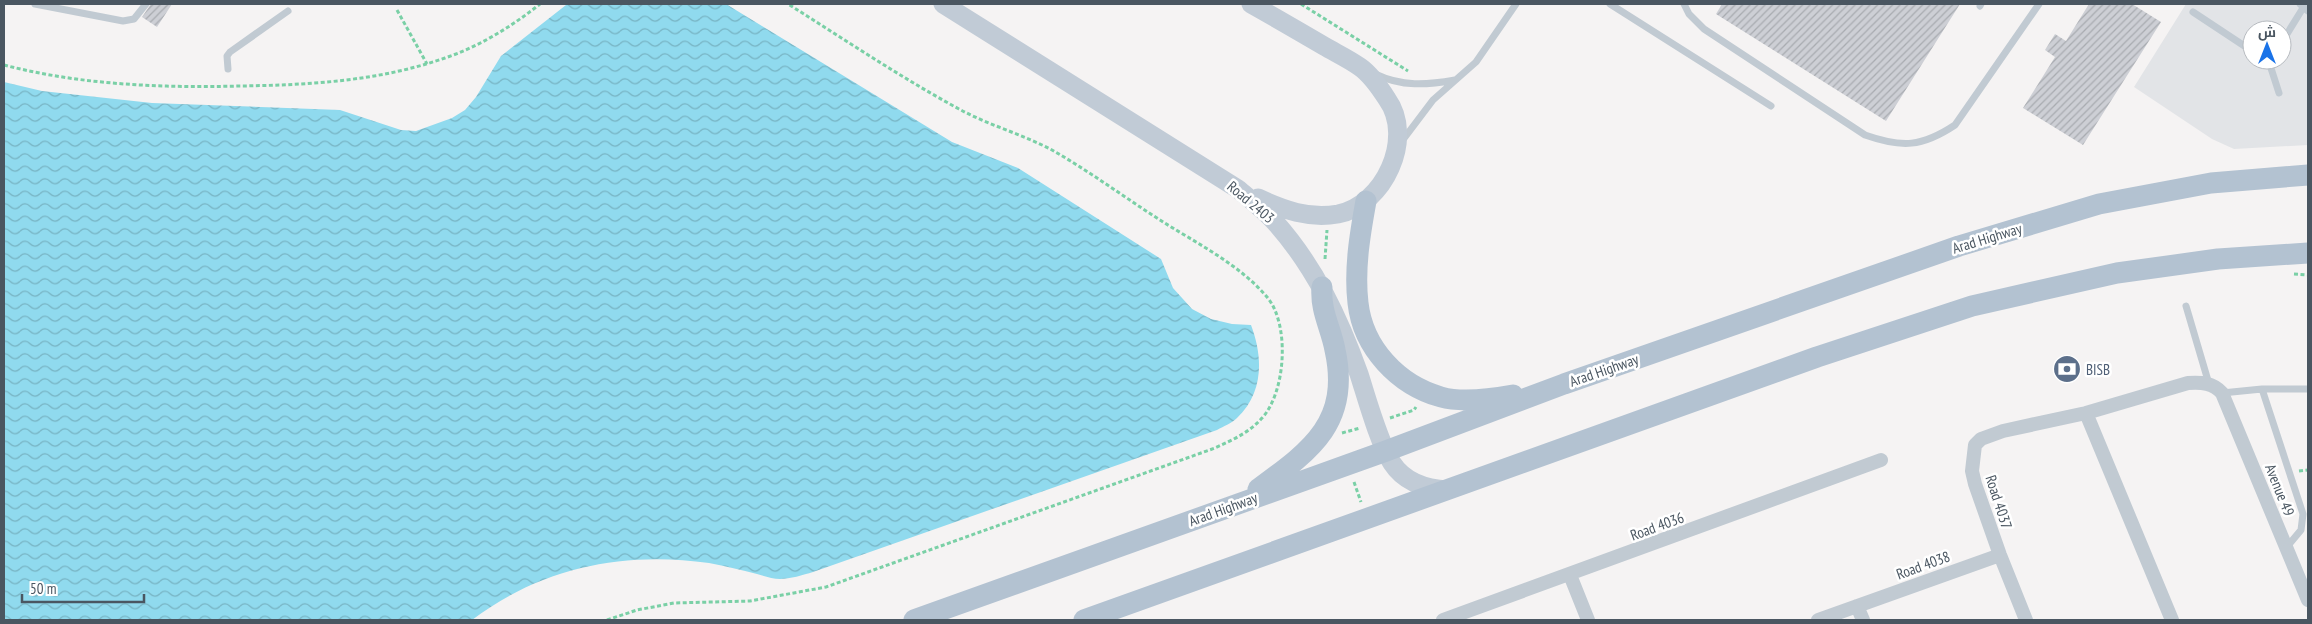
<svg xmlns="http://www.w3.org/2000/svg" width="2312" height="624" viewBox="0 0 2312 624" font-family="'PT Sans Narrow',Cairo,sans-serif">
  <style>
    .airport { fill: #e2e4e7; fill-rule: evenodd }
    .water { fill: url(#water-waves) }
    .building { fill: url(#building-hatch) }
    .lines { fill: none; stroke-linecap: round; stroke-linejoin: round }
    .path { stroke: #7ad0a6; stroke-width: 3; stroke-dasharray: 4 2.5; stroke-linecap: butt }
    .service { stroke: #c1cad2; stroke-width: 7 }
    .minor { stroke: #c1cad2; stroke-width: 14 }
    .secondary { stroke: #c1cbd6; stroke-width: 19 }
    .primary { stroke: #b3c2d1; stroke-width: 21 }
    .labels { text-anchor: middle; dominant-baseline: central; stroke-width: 5; stroke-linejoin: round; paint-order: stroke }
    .street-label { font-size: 15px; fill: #4a5661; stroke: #fff }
    .service-label { font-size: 15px; fill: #4e5e75; stroke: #fff; text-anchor: start }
  </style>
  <defs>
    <pattern id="water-waves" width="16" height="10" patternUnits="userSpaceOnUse" patternTransform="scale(1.25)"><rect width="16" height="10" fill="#90daee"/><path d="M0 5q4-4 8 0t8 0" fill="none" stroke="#78b4c4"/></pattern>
    <pattern id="building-hatch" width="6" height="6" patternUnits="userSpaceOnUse" patternTransform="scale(1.25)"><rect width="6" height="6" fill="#cdcfd5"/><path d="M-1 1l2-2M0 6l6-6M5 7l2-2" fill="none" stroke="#a8abb0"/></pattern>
  </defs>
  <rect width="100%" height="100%" fill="#f5f3f3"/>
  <path class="airport" d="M2186,4H2308V145L2234,149L2212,139L2134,87ZM2252,30H2282V60H2252Z"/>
  <path class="water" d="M726,4L952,142L1018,168L1161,259L1173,288L1192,309L1211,319L1232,324L1251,325C1263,357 1264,392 1237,418C1232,423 1224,426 1217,430L813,572C803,575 790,579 780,579C773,579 764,576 757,574C741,570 726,566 709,563C624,551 542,567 472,620H4V82L42,91L152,103L340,110L401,130L416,131L452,118L465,110L476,97L501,56L566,5Z"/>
  <path class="building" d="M151,4H172L157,27L142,17Z
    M1722,4H1960L1886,121L1716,14Z
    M2089,4H2132L2161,22L2083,145L2023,108L2055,57L2045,50L2055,34L2066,41Z"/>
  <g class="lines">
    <path class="path" d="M1301,4L1408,71
      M397,10L427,64
      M4,65C81,85 161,88 240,86C310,85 379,81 445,58C480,46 511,27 540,4
      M1325,259L1327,230
      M2294,274L2308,275
      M1390,418L1414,410L1416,407
      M1342,433L1360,428
      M2299,471L2308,470
      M1354,482L1361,502
      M607,620L637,610L674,603L750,601L826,587L1215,448C1232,440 1249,433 1262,418C1286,392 1290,324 1267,297C1239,264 1196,243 1160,220C1124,197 1089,171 1052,150C1022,134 988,125 959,109C900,77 844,39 788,4"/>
    <path class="service" d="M35,4L123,21L134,19L146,4
      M1610,4L1771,106
      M1684,4L1689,14L1704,29L1865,135C1902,148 1922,147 1955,125L2039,4
      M2300,4L2308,11
      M1980,6L1981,4
      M2193,12L2252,51
      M2282,42L2303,8
      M2265,60L2269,62L2279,93
      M228,69L227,56L230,52L288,11
      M1375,74C1402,87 1427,85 1455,80
      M1402,141L1433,100L1476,62L1516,4
      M2186,306L2209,384
      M2262,389L2303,514L2301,530L2286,548
      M2222,393L2262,389H2308"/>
    <path class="minor" d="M2086,413L2172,620
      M1570,575L1588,620
      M1857,606L1863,620
      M1443,620L1881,460
      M1818,620L2000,555
      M2026,620L2000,555L1975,484L1972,471L1975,445L1981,439L2003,431L2086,413L2188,383C2202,382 2213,383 2222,393L2308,600"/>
    <path class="secondary" d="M943,4L1238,189C1251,200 1264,210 1275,222C1315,267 1339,318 1359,374C1367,399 1379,443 1392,463C1405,483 1426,489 1448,490
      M1251,4C1276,18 1300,32 1324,46C1336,53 1349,59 1360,67C1370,74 1380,88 1387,99C1415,138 1384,205 1338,214C1308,219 1284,210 1258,198"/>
    <path class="primary" d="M1366,201C1360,234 1354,269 1358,303C1363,348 1398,385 1441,397C1462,403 1491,399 1513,395
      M1258,489C1310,451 1351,423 1335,350C1331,328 1320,311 1322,287
      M914,620L1386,451L1564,384L1959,246L2099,204L2211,183L2308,175
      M1084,620L1817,357L1972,306L2117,273L2218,259L2308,253"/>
  </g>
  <defs>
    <g id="bank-disc" transform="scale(1.4375)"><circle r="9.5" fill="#5c6f8a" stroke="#fff"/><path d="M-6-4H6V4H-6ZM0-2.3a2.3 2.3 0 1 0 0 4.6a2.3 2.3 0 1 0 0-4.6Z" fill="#fff"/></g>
  </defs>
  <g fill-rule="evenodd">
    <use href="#bank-disc" x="2067" y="369"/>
  </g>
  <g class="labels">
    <g class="street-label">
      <text transform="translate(1251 202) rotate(40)">Road 2403</text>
      <text transform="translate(1987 238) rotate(-17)">Arad Highway</text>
      <text transform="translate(1604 370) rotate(-19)">Arad Highway</text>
      <text transform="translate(2280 490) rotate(68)">Avenue 49</text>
      <text transform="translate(1999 502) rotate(72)">Road 4037</text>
      <text transform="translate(1223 509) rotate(-20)">Arad Highway</text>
      <text transform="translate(1657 526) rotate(-20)">Road 4036</text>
      <text transform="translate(1923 565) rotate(-20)">Road 4038</text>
    </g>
    <g class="service-label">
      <text x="2086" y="369">BISB</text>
    </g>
  </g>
  <rect width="2312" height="624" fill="none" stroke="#4a5661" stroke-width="10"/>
  <g transform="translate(2267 45)"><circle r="24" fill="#ffffff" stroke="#b7bbc0"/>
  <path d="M0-4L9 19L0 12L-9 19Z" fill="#1a73e8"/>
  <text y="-8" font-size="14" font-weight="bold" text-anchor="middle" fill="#4a5661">ش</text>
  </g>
  <path d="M22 594v8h122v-8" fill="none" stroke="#4a5661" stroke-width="2.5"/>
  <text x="30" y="594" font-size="15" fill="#4a5661" stroke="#ffffff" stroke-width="4" paint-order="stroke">50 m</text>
</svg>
